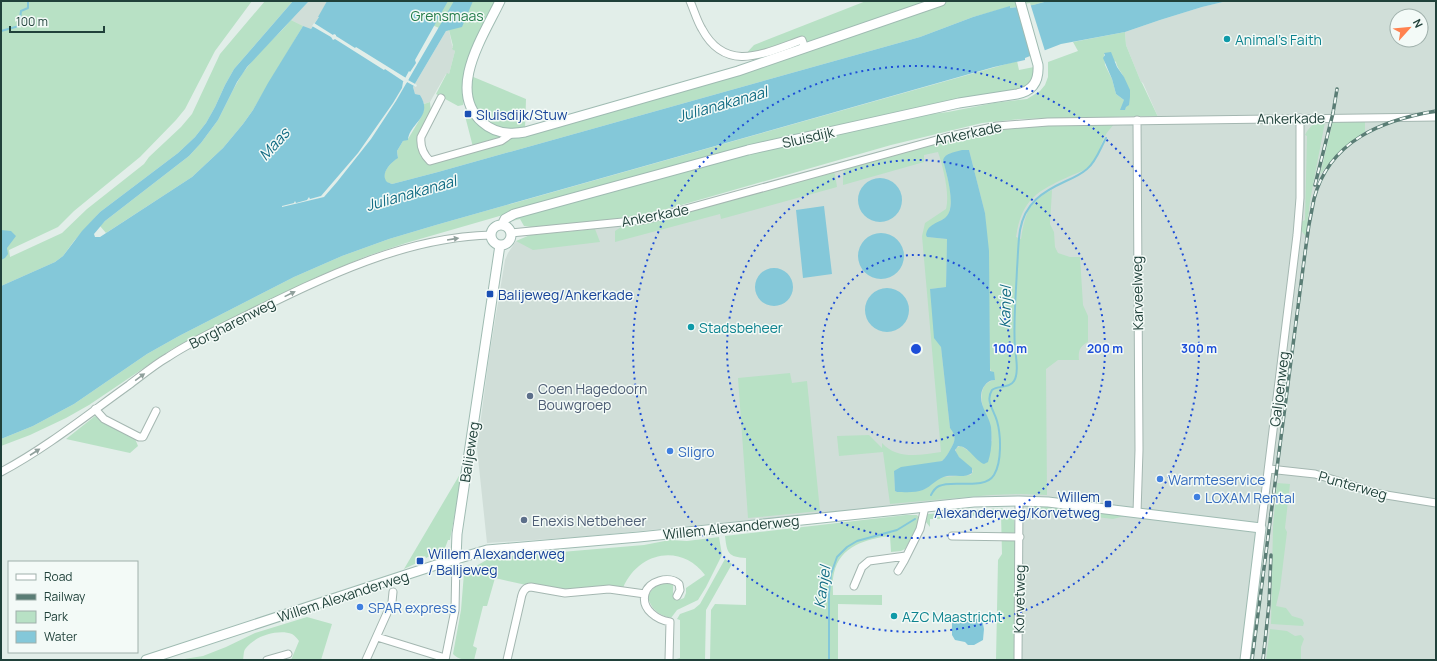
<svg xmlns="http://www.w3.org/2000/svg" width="1437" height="661" viewBox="0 0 1437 661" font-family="Manrope,sans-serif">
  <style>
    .built { fill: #d0ded8; fill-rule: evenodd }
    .green { fill: #b8e1c5; fill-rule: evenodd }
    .water { fill: #84c8d9 }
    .pier { fill: #e2eee9 }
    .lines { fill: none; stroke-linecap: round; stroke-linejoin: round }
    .stream { stroke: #84c8d9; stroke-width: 2 }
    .street-casing { stroke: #a4b7b1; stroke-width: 9 }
    .secondary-casing { stroke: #9fbbb2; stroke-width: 11 }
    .street { stroke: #fff; stroke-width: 7 }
    .secondary { stroke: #fff; stroke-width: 9 }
    .rail-casing { stroke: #5a7d75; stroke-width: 3.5 }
    .rail { stroke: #f3faf7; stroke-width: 2; stroke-dasharray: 6; stroke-linecap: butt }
    .oneway { fill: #90a09c }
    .ring { fill: none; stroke: #1d4ed8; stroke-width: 2; stroke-dasharray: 2 4 }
    .culture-dot { fill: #0f9aa8; stroke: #f3faf7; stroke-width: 1.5 }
    .transit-dot { fill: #1a4fb4; stroke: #f3faf7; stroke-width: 1.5 }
    .service-dot { fill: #5c6f8a; stroke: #f3faf7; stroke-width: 1.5 }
    .shop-dot { fill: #3f7fe0; stroke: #f3faf7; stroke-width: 1.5 }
    .labels { text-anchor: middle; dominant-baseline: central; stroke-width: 3; stroke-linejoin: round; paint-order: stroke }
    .park-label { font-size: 14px; fill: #257d4b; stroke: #f3faf7 }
    .culture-label { font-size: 14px; fill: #0d838f; stroke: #f3faf7; text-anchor: start }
    .transit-label { font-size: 14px; fill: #164399; stroke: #f3faf7; text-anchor: start }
    .street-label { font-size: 14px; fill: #20413a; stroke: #f3faf7 }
    .service-label { font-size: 14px; fill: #4e5e75; stroke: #f3faf7; text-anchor: start }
    .shop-label { font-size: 14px; fill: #366cbe; stroke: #f3faf7; text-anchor: start }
    .water-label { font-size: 15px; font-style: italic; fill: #126c84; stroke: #f3faf7 }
    .centre { fill: #1d4ed8; stroke: #f3faf7; stroke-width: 2 }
    .ring-label { font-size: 12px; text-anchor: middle; font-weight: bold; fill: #1d4ed8; stroke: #f3faf7; stroke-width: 3; stroke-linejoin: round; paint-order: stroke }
  </style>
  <rect width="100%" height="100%" fill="#e2eee9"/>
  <path class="built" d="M309,1H327L319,17L310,30L291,20Z
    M1227,1H1436V660H1018L1023,497L974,498L580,537L487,543L477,448L489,357L505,260L508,253L516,241L595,229L657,213L869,155L1158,117L1143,83L1141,82L1126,45L1125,32L1160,20L1202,7ZM1397,16H1421V40H1397Z
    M449,30L452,45L453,46L452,48L455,51L449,74H446L430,102L424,104L420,95L415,94L413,87L446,31Z"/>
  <path class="green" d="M1,1H252L215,51L185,109L176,120L140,157L74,211L58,227L9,250L10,257L62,233L87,209L144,164L149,157L181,127L192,114L220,54L265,1H293L234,69L225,85L215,107L206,123L195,137L178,153L100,212L74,241L63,256L55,262L1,286Z
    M377,1H496L472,53L465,71L462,82L464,100L463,105L458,106L436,94L447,73L449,74L455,51L452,49L453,46L449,30L446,31Z
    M866,1H1048L1033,5L1010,8L1009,7L973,17L920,37L438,172L392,184L386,182C380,173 391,163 398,157L397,151L403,141L408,139L420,119L424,110V104L430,102L431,113L418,142L423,158L428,163L517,137L723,80L760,60H740L754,45Z
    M291,20L303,26L253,110L243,124L223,148L192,177L106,233L100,226L105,221L189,156L201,143L218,120L233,90L242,74L256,56L283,29Z
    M1125,32L1126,45L1141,82L1142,83L1158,117L1156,116L1020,119L982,123L891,145L657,212L622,219L531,227L524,226L520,219L512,221L514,218L727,157L906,117L948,112L994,103L1027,99L1040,91L1045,85L1048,77V62L1078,51L1073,42ZM1104,54L1116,62C1117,68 1121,71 1123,76C1129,87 1126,98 1125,110L1124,100L1116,94L1112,79L1105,65Z
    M1017,61L1019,70L1034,67C1035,80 1033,81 1022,89L943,102L825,129L555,200L406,243L367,256L315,278L206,331L172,349L89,405L66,418L30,435L1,446V439L33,426L74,404L147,354L179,336L294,277L342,256L389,239L436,225Z
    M471,76L526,99L525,129L507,130L489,123L477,111L471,99Z
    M464,112L471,116L478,124L502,136L501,139L473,147Z
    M1365,120V132C1347,144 1332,157 1320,175L1333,121Z
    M1325,122L1310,201L1306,237L1301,230V222L1305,220L1307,136L1305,135C1310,125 1314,123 1325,122Z
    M1114,124C1111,128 1107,132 1105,136C1100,145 1099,156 1092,164C1086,170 1077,173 1070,176C1037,191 1022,199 1016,237L1021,239C1025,214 1028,202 1052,190L1050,224L1054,232L1055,247L1058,253L1070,257H1080L1083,305L1088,316V342C1080,346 1078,351 1079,360H1058L1046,369L1047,495L1021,494L991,495L890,504L883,452L839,456L837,436L869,435L882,448V443C897,460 921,455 941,452L922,236L925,223L946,209C950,193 943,167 938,152L924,155V162L843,185V173L849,164L978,130L1028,125ZM966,150H969L985,213L989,303L990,368L995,380C981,382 980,396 983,407C984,413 988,417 989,422C991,428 991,434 992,441L970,452L961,446L956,448V454L973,471L971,475L942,477L935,481L923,490L897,492L895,491L894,471L942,461C946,457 948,454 950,450C955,441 957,437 950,428L941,347L930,289L946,287L947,239L927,237L940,221L947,217C956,200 947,177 943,160L948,154Z
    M830,170L835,174L837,187L721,219L720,214L615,242V231L621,227L668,216Z
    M595,229L600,242L533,250L516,241L530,235Z
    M790,373L792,383L807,381L820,511L748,518L738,378Z
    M95,416L134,436L138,446L130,453L66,439Z
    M463,469L450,540H448L445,548L426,558L425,556L418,559L419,562L404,569Z
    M1277,483L1290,484L1285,528L1287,532L1280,589L1276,606L1286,608L1292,616L1302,619L1304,623L1303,626L1271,624L1273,526Z
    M1039,505L1125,516L1113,519L1030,509L1032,506Z
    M1001,508L1012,512L1014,515L1016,561L1014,660H996L998,560L1002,554L1001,514L951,517V519H930V527L926,522V516L928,514Z
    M906,515H917L920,519V523L905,549L901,551L891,552L890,536C866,539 840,546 834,573C832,580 833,588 833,595H882V605L838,604V660H710L711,610L715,604L746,605V558C728,557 727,553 725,536Z
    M719,537L722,555L706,587L698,600L677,610L671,618C659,615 650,609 648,596C653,587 658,583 668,582L673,585V595L675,599L679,600L684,598L686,593V588L705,575C681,543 638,552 623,588L566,590L528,583L526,585L495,578L487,606H483L473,646L477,648L474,660C465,660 459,660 453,654L461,610L464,573L490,558L644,545L670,540L687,541Z
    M725,559L732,564L706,610L705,660H672L680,658V620L677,619L680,614L694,609L700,604Z
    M307,617L332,624L321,660H291L299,641C297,638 295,636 292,634C278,629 255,636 246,648C243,651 244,656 243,660H178L203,656L226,647L255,633Z
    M1270,629L1287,631L1295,636L1301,635L1304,639L1301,647V660H1266Z"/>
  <path class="water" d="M293,1H309L247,67L237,82L218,120L201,143L189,156L105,221L94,234L95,237H100L192,177L223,148L243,124L253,110L268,83L303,26L311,29L319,17H318L327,1H448L415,60L416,63L410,72L409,71L403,82L402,88L393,103L358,153L321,196L310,199L309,197L307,200L296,203L295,201L294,203L282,206V207L324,197L337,182L371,139L396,101L454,1H473L462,27L446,31L413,87L415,94L420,95C434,117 409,123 408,140L403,141L397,151L398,158C390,163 380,174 387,182L392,184L438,172L920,37L973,17L1010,6V8L1033,5L1048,1H1227L1202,7L1160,20L1125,32L1061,44L1025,58V60L994,67L436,225L389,239L342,256L294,277L179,336L147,354L74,404L33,426L1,439V286L55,262L63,256L82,231L100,212L178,153L195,137L206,123L215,107L225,85L234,69Z
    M1111,52L1117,67L1124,77L1130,90V97L1129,105L1126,107L1125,110H1120L1124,100L1116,94L1112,79L1103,58L1105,55L1104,53Z
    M962,150H969L985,213L989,251L990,368V371L994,372L995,380C989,380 986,383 983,388C976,403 989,414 991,427C992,439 992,450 988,462L984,464C974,460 969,446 958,446L955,450L959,457L972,468V473C965,478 956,475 947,476C937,478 932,486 923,490C916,493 904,492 897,492L895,491L894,471L901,467L942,461C946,457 948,454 950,450C955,441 957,437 950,428L941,347L934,338L930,289L946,287L947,239L927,237L926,235C928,223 938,224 946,217C957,207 946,172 943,160C945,153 955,152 962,150Z
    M858 200a22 22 0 1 1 44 0a22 22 0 1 1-44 0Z
    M824,206L832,274L803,278L796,210Z
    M1,230L11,231L16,236L7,248L8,254L5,258L1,260Z
    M858 256a23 23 0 1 1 46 0a23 23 0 1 1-46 0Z
    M755 287a19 19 0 1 1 38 0a19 19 0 1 1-38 0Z
    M865 310a22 22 0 1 1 44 0a22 22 0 1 1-44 0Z
    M952,618L982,619L984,629L983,640L974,645H968L965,642L955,640L952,635Z"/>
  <path class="pier" d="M1030,3L1045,51L1031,57L1018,5Z
    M314,23L333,35L334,34L336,35V36L355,48L356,47L406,78L407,77L409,78L408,80L417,85L416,87L407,82L406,83L385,69L384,70L335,39L333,40L331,37L312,26Z"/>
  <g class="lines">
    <path class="stream" d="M1,31L19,26L21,11L28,8V1
      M931,495C933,491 935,488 939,486C953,479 984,491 994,475C1002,462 1001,435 997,421C994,410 985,401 992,390C998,385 1009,389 1014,381C1019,373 1016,358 1015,348C1013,323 1016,295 1017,269C1018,256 1018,243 1020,230C1025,203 1042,192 1066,181C1073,178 1080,175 1087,169C1096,162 1100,149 1106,138
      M829,660V593L831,574L837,557L847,547L857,541L897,530L915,519"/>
    <g class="street-casing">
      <path id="street" d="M690,1C694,10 697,21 702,29C726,74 765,53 802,40L805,48
        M441,98L421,137C420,146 424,155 430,161L501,141L511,134
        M1137,120L1139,450L1137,513
        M511,233L643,220L664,215L951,136L997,126L1048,122L1436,117
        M95,409L104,419L139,437H143L156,411
        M1269,469L1315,474L1380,494L1436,503
        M1,472C46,448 87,415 129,385C141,376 154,365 168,357C192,341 219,329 245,316C322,278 404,237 491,235
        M1261,528L1297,235L1300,198V118
        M952,536L1020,537
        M898,571L904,561L920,529L925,507
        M854,586L862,567L869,561L906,556
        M377,637L445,658
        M267,660L288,654
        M366,660L392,602L393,592
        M445,660L455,610L456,559
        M507,660L521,599C522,593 524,587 531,587L565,593L609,589L645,594
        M669,660L670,622C658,620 641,610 645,594C648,581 669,575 679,584L680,590L677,596
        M1018,660L1019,501"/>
    </g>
    <g class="secondary-casing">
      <path id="secondary" d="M500,1C484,35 446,90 482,122C494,133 509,135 525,132L738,71L941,1
        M491 235a10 10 0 1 1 20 0a10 10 0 1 1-20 0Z
        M502,225L505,219L514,214L748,150L959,103L1017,94C1033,91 1039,81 1038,65L1020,1
        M456,559L457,534L500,245
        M146,660L436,565L487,550L639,537L974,502L1019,501L1048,502L1261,528L1245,660"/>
    </g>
    <use href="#street" class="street"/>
    <use href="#secondary" class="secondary"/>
    <g class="rail-casing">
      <path id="rail" d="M1315,185L1333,113L1337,89
        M1252,660L1305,253C1307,235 1310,217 1314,199C1329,141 1382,120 1436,111
        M1263,660L1269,604L1271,555"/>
    </g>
    <use href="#rail" class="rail"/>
  </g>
  <defs><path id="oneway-solid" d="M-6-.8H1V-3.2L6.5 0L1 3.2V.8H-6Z"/></defs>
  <g class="oneway">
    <use href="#oneway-solid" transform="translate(453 239) rotate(-9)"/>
    <use href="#oneway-solid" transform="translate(290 294) rotate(-26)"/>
    <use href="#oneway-solid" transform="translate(140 377) rotate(-36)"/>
    <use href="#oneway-solid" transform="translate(35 452) rotate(-33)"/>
  </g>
  <g class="ring">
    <circle cx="916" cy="349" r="94"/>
    <circle cx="916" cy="349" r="189"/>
    <circle cx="916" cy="349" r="283"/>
  </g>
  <g class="culture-dot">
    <circle cx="1227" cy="39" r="4"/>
    <circle cx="691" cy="327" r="4"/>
    <circle cx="894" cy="616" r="4"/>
  </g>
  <g class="transit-dot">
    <rect x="464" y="110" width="8" height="8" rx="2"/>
    <rect x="486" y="290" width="8" height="8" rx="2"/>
    <rect x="1104" y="500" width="8" height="8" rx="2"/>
    <rect x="416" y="557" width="8" height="8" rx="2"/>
  </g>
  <g class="service-dot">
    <circle cx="530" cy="396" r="4"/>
    <circle cx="524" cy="520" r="4"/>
  </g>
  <g class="shop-dot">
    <circle cx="670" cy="451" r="4"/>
    <circle cx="1160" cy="479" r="4"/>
    <circle cx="1197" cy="497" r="4"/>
    <circle cx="360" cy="607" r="4"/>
  </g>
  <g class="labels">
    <g class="park-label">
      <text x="447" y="15">Grensmaas</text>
    </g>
    <g class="culture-label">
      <text x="1235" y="39">Animal's Faith</text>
      <text x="699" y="327">Stadsbeheer</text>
      <text x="902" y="616">AZC Maastricht</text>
    </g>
    <g class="transit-label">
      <text x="476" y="114">Sluisdijk/Stuw</text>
      <text x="498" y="294">Balijeweg/Ankerkade</text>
      <text x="1100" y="496" text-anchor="end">Willem<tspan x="1100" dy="16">Alexanderweg/Korvetweg</tspan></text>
      <text x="428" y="553">Willem Alexanderweg<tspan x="428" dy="16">/ Balijeweg</tspan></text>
    </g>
    <g class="street-label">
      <text transform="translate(1291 118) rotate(-1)">Ankerkade</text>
      <text transform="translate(968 133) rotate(-12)">Ankerkade</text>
      <text transform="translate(808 137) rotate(-13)">Sluisdijk</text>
      <text transform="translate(655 215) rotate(-11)">Ankerkade</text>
      <text transform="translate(1137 293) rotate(-91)">Karveelweg</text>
      <text transform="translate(232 323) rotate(-27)">Borgharenweg</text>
      <text transform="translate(1279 389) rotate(-83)">Galjoenweg</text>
      <text transform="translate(469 452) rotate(-81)">Balijeweg</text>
      <text transform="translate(1353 485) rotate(16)">Punterweg</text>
      <text transform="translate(731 527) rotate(-6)">Willem Alexanderweg</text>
      <text transform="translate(343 596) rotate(-18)">Willem Alexanderweg</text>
      <text transform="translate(1019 599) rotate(-89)">Korvetweg</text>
    </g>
    <g class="service-label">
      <text x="538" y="388">Coen Hagedoorn<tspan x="538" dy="16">Bouwgroep</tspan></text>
      <text x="532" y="520">Enexis Netbeheer</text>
    </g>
    <g class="shop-label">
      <text x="678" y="451">Sligro</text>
      <text x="1168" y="479">Warmteservice</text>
      <text x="1205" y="497">LOXAM Rental</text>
      <text x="368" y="607">SPAR express</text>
    </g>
    <g class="water-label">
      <text transform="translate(722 104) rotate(-16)">Julianakanaal</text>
      <text transform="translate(274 144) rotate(-48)">Maas</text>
      <text transform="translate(411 193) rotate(-16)">Julianakanaal</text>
      <text transform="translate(1005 307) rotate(-89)">Kanjel</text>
      <text transform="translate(822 587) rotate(-82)">Kanjel</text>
    </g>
  </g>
  <circle cx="916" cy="349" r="6" class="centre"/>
  <g class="ring-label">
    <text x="1010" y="353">100 m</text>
    <text x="1105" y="353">200 m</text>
    <text x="1199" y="353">300 m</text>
  </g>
  <rect width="1437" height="661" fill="none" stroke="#20413a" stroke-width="4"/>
  <rect x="8" y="561" width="130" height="92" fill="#f3faf7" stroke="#9fb0ab"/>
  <rect x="16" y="574" width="20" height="6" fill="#ffffff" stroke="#9fb0ab"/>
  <text x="44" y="581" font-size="12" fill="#20413a">Road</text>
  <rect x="16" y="594" width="20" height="6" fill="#5a7d75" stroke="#9fb0ab"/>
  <text x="44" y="601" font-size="12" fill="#20413a">Railway</text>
  <rect x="16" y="611" width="20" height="12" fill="#b8e1c5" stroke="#9fb0ab"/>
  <text x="44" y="621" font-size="12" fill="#20413a">Park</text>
  <rect x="16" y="631" width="20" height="12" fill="#84c8d9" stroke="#9fb0ab"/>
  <text x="44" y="641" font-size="12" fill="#20413a">Water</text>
  <g transform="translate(1409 28) rotate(63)"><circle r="19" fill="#f3faf7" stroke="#9fb0ab"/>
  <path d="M0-3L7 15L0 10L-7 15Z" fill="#ff824f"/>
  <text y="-6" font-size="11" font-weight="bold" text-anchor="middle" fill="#20413a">N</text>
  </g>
  <path d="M10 26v6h94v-6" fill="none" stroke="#20413a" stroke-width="2"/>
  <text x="16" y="26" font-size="12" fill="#20413a" stroke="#f3faf7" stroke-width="3" paint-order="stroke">100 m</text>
</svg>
